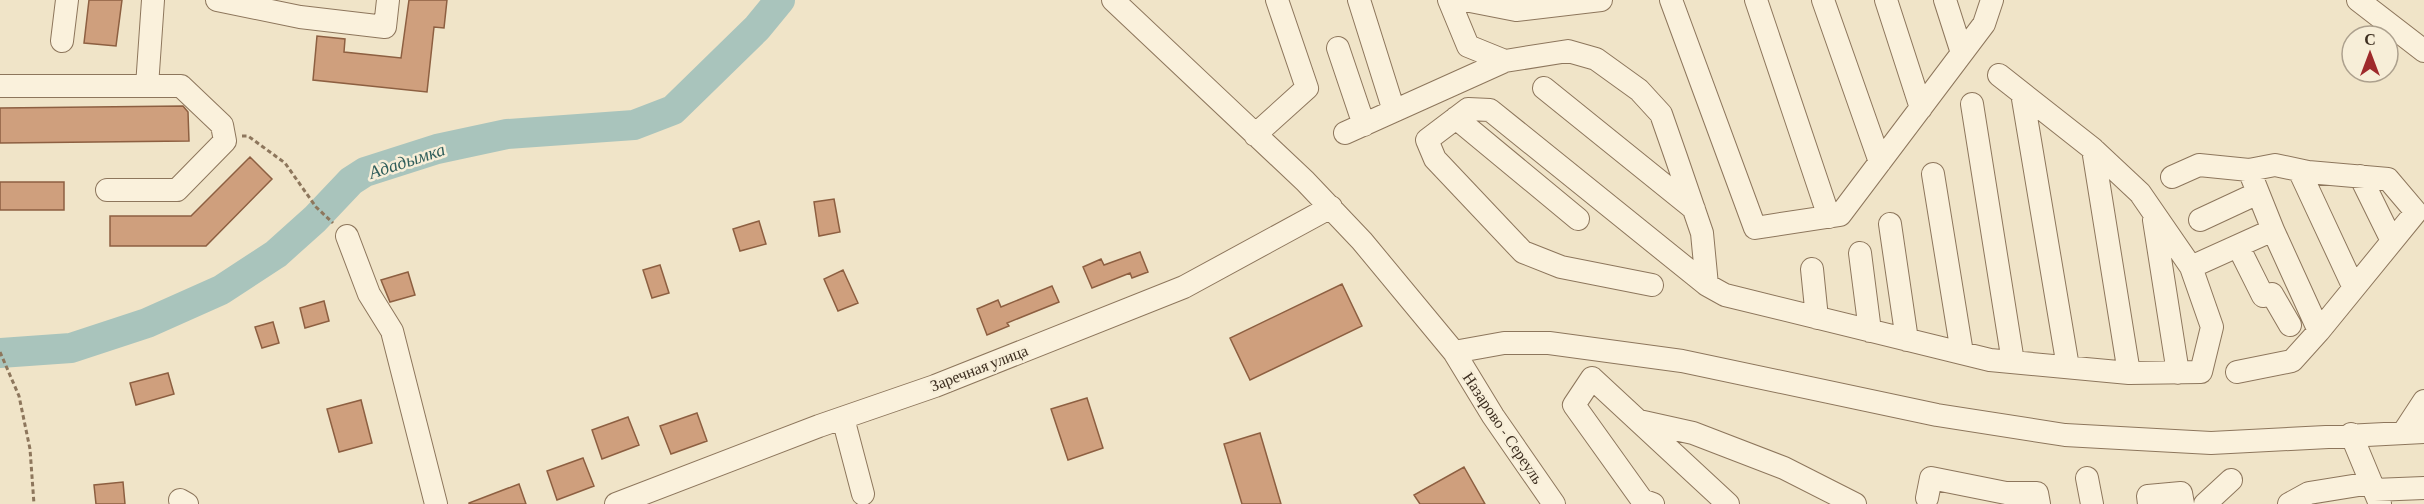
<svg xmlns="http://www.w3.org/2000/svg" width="2424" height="504" viewBox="0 0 2424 504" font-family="'Crimson Pro',serif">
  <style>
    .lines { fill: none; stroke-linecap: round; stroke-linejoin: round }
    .river { stroke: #a9c4bc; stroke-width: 30 }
    .building { fill: #cf9f7d; stroke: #8d5f41; stroke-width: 1.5 }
    .minor-casing { stroke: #8d765c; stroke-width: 24 }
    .path { stroke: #8d765c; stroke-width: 3; stroke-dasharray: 4.5 3; stroke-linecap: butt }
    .minor { stroke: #faf1dc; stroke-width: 22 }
    .labels { text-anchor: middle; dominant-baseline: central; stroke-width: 5; stroke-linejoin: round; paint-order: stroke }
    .street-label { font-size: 16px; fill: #3d2e20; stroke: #f7eed8 }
    .water-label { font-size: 18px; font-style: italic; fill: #2f5d5a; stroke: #f7eed8 }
  </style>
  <rect width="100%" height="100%" fill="#f0e4c8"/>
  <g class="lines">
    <path class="river" d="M0,353L71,348L147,323L221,290L276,254L315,219L351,181L365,172L437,149L507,134L634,125L673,110L757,28L780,0"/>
  </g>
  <path class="building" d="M89,0H122L116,46L84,43Z
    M409,0H447L444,28L434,27L427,92L313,80L317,36L345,39L344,52L401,58Z
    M183,106L188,112L189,141L0,143V108Z
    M250,157L272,179L206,246H110V216H191Z
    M0,182H64V210H0Z
    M834,199L840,232L819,236L814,202Z
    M759,221L766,244L740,251L733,229Z
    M1140,252L1148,272L1132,278L1130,273L1092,288L1083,267L1101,259L1104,265Z
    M660,265L669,293L652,298L643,270Z
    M843,270L858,303L838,311L824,279Z
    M408,272L415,295L390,302L381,280Z
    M1342,284L1362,326L1250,380L1230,338Z
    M1052,286L1059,302L1007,323L1009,326L987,335L977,309L998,300L1001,307Z
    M324,301L329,321L305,328L300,308Z
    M273,322L279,343L262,348L255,327Z
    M168,373L174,394L136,405L130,383Z
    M1087,398L1103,448L1068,460L1051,409Z
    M361,400L372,443L339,452L327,409Z
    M697,413L707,441L671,454L660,426Z
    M628,417L639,445L602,459L592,430Z
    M1260,433L1281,504H1242L1224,444Z
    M583,458L594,486L557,500L547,471Z
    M1464,467L1485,504H1420L1414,495Z
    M123,482L125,504H96L94,485Z
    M519,484L526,504H469V503Z"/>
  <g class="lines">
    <g class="minor-casing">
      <path id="minor" d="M217,0L300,17L385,27L388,0
        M1113,0L1305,181L1362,241L1454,352L1493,416L1554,504
        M1359,0L1394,111
        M1449,0L1468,46L1505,61L1568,51L1596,59L1639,90L1661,114L1676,157L1702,233L1707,285L1725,295L1990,360L2129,373L2201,372L2212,327L2191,267L2140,193L2093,149L1999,75
        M1465,0L1516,10L1601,0
        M1671,0L1755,228L1840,215L1984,24L1992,0
        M1756,0L1829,217
        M1823,0L1880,162
        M1886,0L1921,108
        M1945,0L1962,53
        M2358,0L2424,51
        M62,41L67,0
        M1338,48L1364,125
        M0,86H181L222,125L225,141L177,190H107
        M147,86L153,0
        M1544,88L1694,209
        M2022,93L2068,367
        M1972,104L2013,362
        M1456,118L1578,219
        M1345,133L1505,61
        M1255,135L1307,88L1277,0
        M2093,149L2129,373
        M2299,170L2354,288
        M1933,174L1962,353
        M2360,176L2392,241
        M2172,177L2199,165L2249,170L2275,165L2308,172L2388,179L2416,212L2319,331
        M2154,220L2178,373
        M2200,220L2258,193
        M1890,224L1907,340
        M347,236L369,294L392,331L436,504
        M2238,246L2263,296L2272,294L2290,325
        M1860,253L1870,331
        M2191,267L2273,230
        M1812,269L1817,318
        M1652,285L1561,267L1523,252L1435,159L1427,140L1468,109L1490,110L1707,285
        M1454,352L1504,343H1549L1682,361L1937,415L2065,435L2211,443L2424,432
        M2237,372L2292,361L2319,331L2273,230L2249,170
        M843,418L863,494
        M1639,421L1693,433L1784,468L1855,504
        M2403,433L2424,401
        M2351,434L2380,504
        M2087,478L2092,504
        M2374,490L2424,488
        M1927,498L1931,478L2006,493H2037L2039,504
        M180,500L187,504
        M616,504L819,426L935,386L1184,287L1331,207
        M1653,504L1642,500L1574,405L1592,378L1728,504
        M2149,504L2148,496L2181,493L2183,504
        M2205,504L2231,480
        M2289,504L2309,493L2371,483"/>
    </g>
    <path class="path" d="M242,136H248L285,163L316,207L333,223
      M0,352L19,396L30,449L34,504"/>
    <use href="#minor" class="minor"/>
  </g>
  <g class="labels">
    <g class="street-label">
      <text transform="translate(979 368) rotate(-21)">Заречная улица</text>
      <text transform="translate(1503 428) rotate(56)">Назарово - Сереуль</text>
    </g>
    <g class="water-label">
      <text transform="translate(407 161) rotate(-18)">Ададымка</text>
    </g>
  </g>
  <g transform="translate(2370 54)"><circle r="28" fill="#f7eed8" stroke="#ada18e" stroke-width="1.5"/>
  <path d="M0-4.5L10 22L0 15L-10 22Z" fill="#9e2a2b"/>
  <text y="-9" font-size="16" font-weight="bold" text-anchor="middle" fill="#3d2e20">С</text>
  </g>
</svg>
